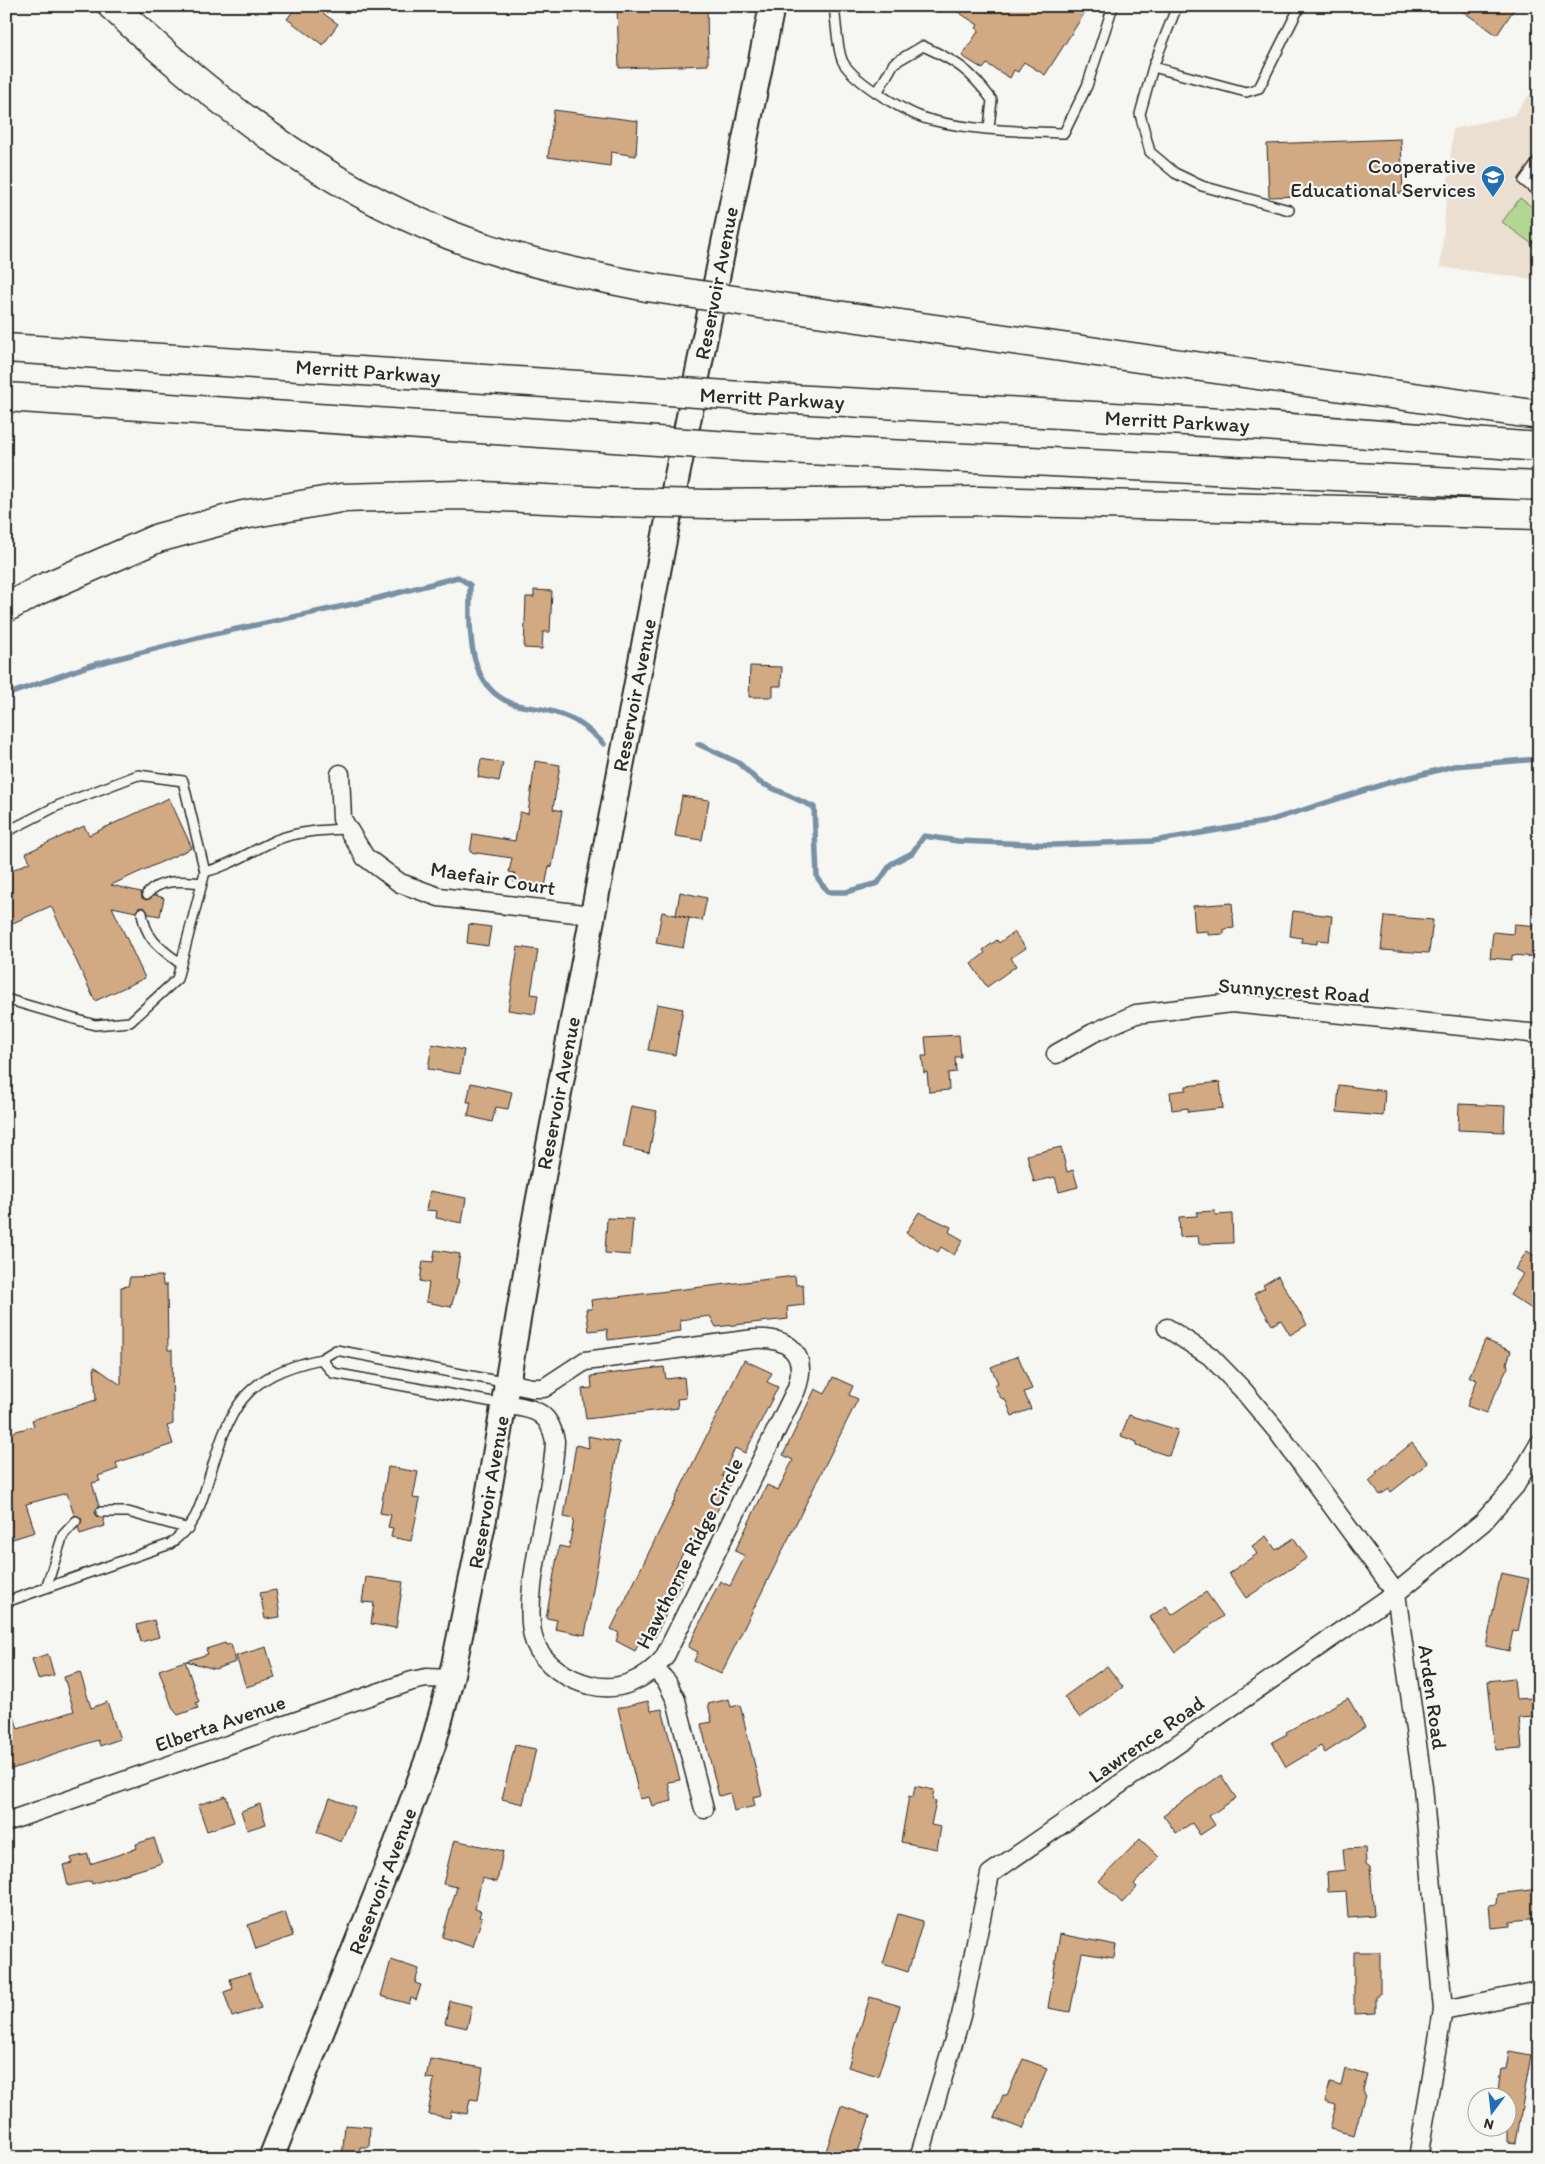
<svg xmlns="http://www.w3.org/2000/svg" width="1545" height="2164" viewBox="0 0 1545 2164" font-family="Itim,sans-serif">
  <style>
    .built { fill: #ebdfd1 }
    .green { fill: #b1d793; stroke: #6e815f }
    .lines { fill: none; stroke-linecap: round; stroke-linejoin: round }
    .stream { stroke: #7991a5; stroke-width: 5.5 }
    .building { fill: #d1a983; stroke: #2b2b2b }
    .lane-casing { stroke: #2b2b2b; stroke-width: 12 }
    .street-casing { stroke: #2b2b2b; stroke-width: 21 }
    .secondary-casing { stroke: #2b2b2b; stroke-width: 28 }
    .highway-casing { stroke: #2b2b2b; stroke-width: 31 }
    .lane { stroke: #f6f6f2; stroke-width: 9 }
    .street { stroke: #f6f6f2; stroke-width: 18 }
    .secondary { stroke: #f6f6f2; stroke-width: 24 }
    .highway { stroke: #f6f6f2; stroke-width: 28 }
    .highway-bridge-casing { stroke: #2b2b2b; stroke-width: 31; stroke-linecap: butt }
    .highway-bridge { stroke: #f6f6f2; stroke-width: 28 }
    .labels { text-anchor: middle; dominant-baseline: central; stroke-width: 4.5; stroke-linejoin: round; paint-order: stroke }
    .poi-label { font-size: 21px; fill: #2b2b2b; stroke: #f6f6f2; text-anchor: end }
    .street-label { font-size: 21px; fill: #2b2b2b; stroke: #f6f6f2 }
  </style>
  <rect width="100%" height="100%" fill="#f6f6f2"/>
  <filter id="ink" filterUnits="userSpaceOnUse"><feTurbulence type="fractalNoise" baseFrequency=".02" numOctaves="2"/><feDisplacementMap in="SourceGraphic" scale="10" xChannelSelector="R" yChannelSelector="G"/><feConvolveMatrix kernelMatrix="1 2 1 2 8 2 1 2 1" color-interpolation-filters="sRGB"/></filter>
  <g filter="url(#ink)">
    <path class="built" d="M1539,82V280L1440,267L1453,129L1514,115Z"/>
    <path class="green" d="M1520,198L1539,212V234L1532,244L1502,222Z"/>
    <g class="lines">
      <path class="stream" d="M6,695L88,666L205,636L367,601L458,577L470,585C470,626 465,685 511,703C520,707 532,707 541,709C570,715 583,723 604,744
        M698,744L739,763L759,782L814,807L817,877L828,892H846L878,883L891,864L912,853L924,836L958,841L1055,845L1154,841L1265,822L1388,783L1454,766L1539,759"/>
    </g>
    <path class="building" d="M297,6H313L338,24L323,45L287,19Z
      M617,6H707L708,65L619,68Z
      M949,6H1089L1045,75L1024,62L1018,72L1014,70L1010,78L987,64L983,69L962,56L979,30L976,28L978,25Z
      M1455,6H1516L1497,35Z
      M554,110L638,121L636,156L611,152L610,166L548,157Z
      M1401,139L1403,193L1269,197L1267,144Z
      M534,590L552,591L550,632H543L542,649L524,648L526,597H534Z
      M750,666L782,667L781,686H773V697H749Z
      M481,759L503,763L499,781L478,777Z
      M535,761L560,765L553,809L562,811L552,867L549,866L545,887L513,881L515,873L509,872L512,858L470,852L473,834L515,841L520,812L528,814Z
      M682,796L709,800L702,840L675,836Z
      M169,798L192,848L111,885L141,892L142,898L146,900L155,895L164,898L160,916L149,914L143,907L138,908L136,912L112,907L145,978L95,1001L51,906L6,926V873L30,862L26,853L84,826L89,835Z
      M680,892L707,898L702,921L676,915Z
      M1232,903L1234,928L1224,929V934L1208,935V931L1195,932L1193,906Z
      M1293,911L1332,916L1329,941L1317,940V944L1301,942L1302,938L1290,936Z
      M662,912L689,918L683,948L656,943Z
      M1385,916L1433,920L1429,953L1381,950Z
      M469,924L491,927L488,946L467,943Z
      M1514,924L1539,926V957L1512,955V960L1490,958L1493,932L1513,934Z
      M1014,932L1026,948L1011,958L1016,966L987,987L971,964L985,953L983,950L997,940L999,943Z
      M518,947L538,950L531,994L538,995L535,1014L508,1010Z
      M657,1004L683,1009L675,1055L648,1050Z
      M959,1035L961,1057H955L956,1072L948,1073L949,1090L929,1092L927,1072L924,1073L922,1056H927L925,1037Z
      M432,1044L464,1050L460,1074L428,1069Z
      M1220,1082L1223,1108L1188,1112V1108L1172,1110L1170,1092L1186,1090V1086Z
      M471,1083L512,1092L508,1109L496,1107L492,1122L468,1116L471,1102H467Z
      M1339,1085L1385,1091L1383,1116L1337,1112Z
      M1459,1104L1505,1106L1504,1132L1458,1130Z
      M631,1106L657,1111L649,1153L623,1147Z
      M1061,1147L1067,1172L1073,1170L1078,1187L1059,1192L1055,1177L1034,1182L1027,1155Z
      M430,1191L466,1198L462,1223L436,1218L437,1211L426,1210Z
      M1215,1211V1215L1232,1214L1233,1243L1199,1244L1198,1236L1180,1237L1179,1217L1197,1216V1212Z
      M919,1212L951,1227L949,1232L963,1240L954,1255L941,1247L938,1252L906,1233Z
      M607,1218L633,1219L630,1255L605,1253Z
      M435,1250L460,1254L456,1278L459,1280L451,1307L426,1302L429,1283L420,1281L423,1261L433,1262Z
      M1539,1250V1298L1532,1309L1510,1295L1523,1274L1515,1269L1527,1251L1535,1256Z
      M162,1276L163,1285H167L168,1350H172L173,1424L167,1426L173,1444L116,1463L118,1469L98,1476L100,1481L92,1483L99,1506L95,1512L97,1517L103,1518L105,1526L80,1534L78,1528L82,1519L74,1515L67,1493L26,1504L35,1532L6,1541V1434L34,1426L32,1420L96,1400L94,1366L121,1385V1287L128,1286L130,1277Z
      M795,1276L796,1285L803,1284L804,1305L787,1307L788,1319L716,1327L710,1316L680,1320L681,1331L608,1340L607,1329L589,1331L586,1309H592L591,1300Z
      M1278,1276L1307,1325L1290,1335L1281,1320L1272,1325L1254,1294L1265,1288L1263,1285Z
      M1485,1340L1511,1351L1507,1363L1508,1367L1486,1413L1467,1406L1477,1380L1469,1377Z
      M1018,1356L1032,1389L1024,1392L1031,1409L1012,1416L1006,1401L1000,1397L994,1385L998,1383L991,1367Z
      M744,1360L772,1373L767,1382L778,1387L745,1453L735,1448L722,1476L732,1481L699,1547L689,1542L675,1568L685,1574L654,1639L644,1634L635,1651L616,1641L619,1633L611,1629Z
      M664,1367L666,1379L684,1377L686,1398L677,1399L678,1408L586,1419L582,1389L592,1388L591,1376Z
      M833,1377L853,1386L849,1395L858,1399L721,1674L694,1661L698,1652L688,1647L720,1581L730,1586L745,1556L735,1551L767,1485L778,1490L793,1460L783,1455L815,1389L825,1394Z
      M1129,1415L1178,1430L1169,1456L1136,1445L1137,1442L1121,1436Z
      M588,1436L619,1442L585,1635L555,1629L557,1620L546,1618L559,1546L569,1548L574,1519L564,1517L576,1445L589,1448Z
      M1412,1443L1428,1463L1391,1492L1389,1489L1380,1495L1369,1481L1377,1474L1376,1472Z
      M388,1467L418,1472L413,1498L420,1499L411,1541L391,1537L393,1528L388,1527L391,1515L380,1513Z
      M1266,1536L1276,1550L1294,1538L1307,1558L1246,1598L1229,1573L1257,1554L1252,1546Z
      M1501,1573L1529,1579L1518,1631L1513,1630L1509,1651L1486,1646Z
      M366,1577L403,1582L396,1628L371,1624L374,1603L362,1602Z
      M276,1590L280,1617L265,1619L260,1593Z
      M1206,1592L1223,1616L1175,1653L1150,1617L1166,1606L1172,1615Z
      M154,1620L159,1637L141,1642L137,1625Z
      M225,1643L226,1645L231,1644L236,1662L215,1669L186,1661L208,1654L206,1649Z
      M266,1647L275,1678L246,1687L236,1656Z
      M48,1654L54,1675L38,1679L32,1659Z
      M185,1661L199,1702L196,1703L198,1708L178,1715L173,1709L159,1670Z
      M1107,1666L1123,1687L1080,1718L1064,1697Z
      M80,1672L91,1708L107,1702L120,1739L100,1746L98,1740L6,1771V1702L9,1701L18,1729L74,1711L64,1677Z
      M1514,1678L1516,1699L1533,1698L1535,1717L1519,1718L1522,1748L1495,1750L1488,1681Z
      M1348,1698L1365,1727L1325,1753L1321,1746L1286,1767L1272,1742L1287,1734L1286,1732Z
      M729,1699L731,1707L740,1705L762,1795L753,1797L755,1806L734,1811L730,1793L719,1796L701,1724L712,1722L708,1704Z
      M648,1701L651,1711L662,1709L680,1780L668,1782L672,1801L652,1806L649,1797L640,1799L618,1708Z
      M515,1745L536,1749L523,1804L502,1799Z
      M1221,1775L1236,1798L1209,1816L1215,1825L1200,1835L1192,1823L1176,1833L1163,1815Z
      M915,1786L934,1790L932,1800L936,1801L931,1825L941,1827L937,1849L901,1842L909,1796L913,1797Z
      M226,1796L234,1822L207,1831L198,1805Z
      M330,1798L355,1807L341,1842L317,1832Z
      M260,1804L266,1824L247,1830L241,1811Z
      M154,1838L162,1863L92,1884L91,1881L68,1886L63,1865L72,1863L71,1858L88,1854L90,1864L130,1851L137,1848L136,1844Z
      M1140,1839L1159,1857L1134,1884L1137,1887L1122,1903L1099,1881Z
      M454,1840L503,1851L497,1882L482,1878L475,1909L481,1911L479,1917L482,1918L473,1947L442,1937L457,1887L443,1884Z
      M1365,1848L1366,1864L1370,1867L1374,1916L1348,1918L1346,1891L1328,1892L1327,1872L1345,1870L1343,1849Z
      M1539,1889V1918L1510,1921V1926L1491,1928L1489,1905L1496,1904L1497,1894Z
      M285,1912L293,1936L256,1949L248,1925Z
      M898,1914L923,1921L908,1972L883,1964Z
      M1060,1934L1116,1945L1114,1958L1082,1953L1070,2012L1048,2008Z
      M1354,1952H1380V1994L1376,1997V2013L1354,2014Z
      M391,1960L419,1969L415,1983L421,1985L416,2000L411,1998L409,2004L381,1996Z
      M250,1973L261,2008L232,2017L224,1992L233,1989L230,1979Z
      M870,1997L900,2006L878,2076L848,2067Z
      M450,2001L472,2006L467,2028L445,2023Z
      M1509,2051L1531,2055L1516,2143L1508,2142V2096H1498L1502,2069H1506Z
      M430,2059L483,2068L478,2100L470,2099L467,2114L451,2111L450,2118L428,2114L434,2079L426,2078Z
      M1023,2059L1047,2068L1023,2129L994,2118L1003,2095H1007Z
      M1345,2069L1367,2075L1363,2090L1365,2094L1354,2135L1330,2129L1336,2105L1325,2102L1330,2083L1341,2086Z
      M841,2106L870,2116L856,2158H831L826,2151Z
      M345,2125L370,2127L369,2147H360L359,2158H342Z"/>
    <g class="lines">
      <g class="lane-casing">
        <path id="lane" d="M834,6C836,20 837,51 843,62C854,82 909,115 931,120C974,131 1020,131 1064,133L1087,86L1113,6
          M1177,6L1153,67L1140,114L1150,152L1175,173L1202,186L1289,210
          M1153,67L1246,92L1259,88L1300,6
          M877,93L894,63L923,46C956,61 970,70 992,100L989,128
          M1539,160L1524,181L1539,193
          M6,832L57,806L138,775L183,781L205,872L177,979L130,1022L95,1025L6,999
          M205,872C232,865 251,851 276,840C298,831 325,830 348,829
          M147,894C161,878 183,881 202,883
          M142,913C146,940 160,948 181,964
          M504,1404L333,1373L321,1359L336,1350L508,1383
          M101,1512H128L189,1529
          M46,1588L63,1535L76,1521
          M6,1602L170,1544C197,1522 198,1513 208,1481C230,1408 241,1376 321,1359"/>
      </g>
      <g class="street-casing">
        <path id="street" d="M340,774L342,819L365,857L400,883L439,897L592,915
          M1056,1054L1093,1033L1136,1014L1232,1003L1539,1034
          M1167,1328L1210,1356L1242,1389L1277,1431L1396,1593L1423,1787L1443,2010L1418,2158
          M504,1404C532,1409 549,1409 555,1441C554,1493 518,1600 535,1643C544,1665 569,1680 590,1685C619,1693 646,1679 664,1658L796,1390C809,1354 789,1337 754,1339L585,1361L544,1388H532L508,1383
          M655,1669L667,1682L676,1700L704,1809
          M6,1822L412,1681L426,1678L451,1679
          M1443,2010L1539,1991
          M919,2158L961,2016L990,1874L1396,1593L1483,1522L1515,1486L1539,1444"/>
      </g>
      <g class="secondary-casing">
        <path id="secondary" d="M271,2158L393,1853L433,1745L451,1679L485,1514L535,1219L665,535L772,6"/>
      </g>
      <g class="highway-casing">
        <path id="highway" d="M112,6C213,100 320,184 450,235C514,260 580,274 647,287
          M781,307L1539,415
          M6,348L639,389
          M6,397L628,439
          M756,397L1239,424L1539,447
          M744,447L1539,486
          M711,504L980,501L1539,515
          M6,608L39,590L158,538L243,515L341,498L460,495L610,502"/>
      </g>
      <use href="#lane" class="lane"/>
      <use href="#street" class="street"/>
      <use href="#secondary" class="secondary"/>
      <use href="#highway" class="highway"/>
      <g class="highway-bridge-casing">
        <path id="highway-bridge" d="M647,287L781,307
          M639,389L756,397
          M628,439L744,447
          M610,502L711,504"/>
      </g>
      <use href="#highway-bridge" class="highway-bridge"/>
    </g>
  </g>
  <defs>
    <g id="school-pin" transform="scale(1.25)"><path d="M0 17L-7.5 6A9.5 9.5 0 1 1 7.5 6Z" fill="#1f6fb2" stroke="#f6f6f2"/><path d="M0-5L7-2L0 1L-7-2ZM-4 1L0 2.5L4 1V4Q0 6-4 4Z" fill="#fff"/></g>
  </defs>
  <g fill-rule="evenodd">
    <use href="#school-pin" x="1493" y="177"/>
  </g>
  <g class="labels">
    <g class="poi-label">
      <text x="1476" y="165">Cooperative<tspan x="1476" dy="24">Educational Services</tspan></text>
    </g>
    <g class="street-label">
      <text transform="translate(716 283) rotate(-79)">Reservoir Avenue</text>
      <text transform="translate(368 371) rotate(4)">Merritt Parkway</text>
      <text transform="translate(772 398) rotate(3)">Merritt Parkway</text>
      <text transform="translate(1177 421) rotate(3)">Merritt Parkway</text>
      <text transform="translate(634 695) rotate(-79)">Reservoir Avenue</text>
      <text transform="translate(493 878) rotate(9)">Maefair Court</text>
      <text transform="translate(1294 990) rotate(4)">Sunnycrest Road</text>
      <text transform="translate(558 1093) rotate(-79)">Reservoir Avenue</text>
      <text transform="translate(488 1492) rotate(-80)">Reservoir Avenue</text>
      <text transform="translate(689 1553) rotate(-63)">Hawthorne Ridge Circle</text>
      <text transform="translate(1433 1697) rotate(82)">Arden Road</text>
      <text transform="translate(220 1723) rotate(-19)">Elberta Avenue</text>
      <text transform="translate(1146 1739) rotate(-35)">Lawrence Road</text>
      <text transform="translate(382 1881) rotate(-69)">Reservoir Avenue</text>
    </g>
  </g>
  <rect width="1545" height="2164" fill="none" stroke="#f6f6f2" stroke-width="25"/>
  <rect x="12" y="12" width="1520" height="2139" fill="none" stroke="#2b2b2b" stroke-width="2" filter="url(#ink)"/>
  <g transform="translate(1492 2112) rotate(195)"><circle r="24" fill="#f6f6f2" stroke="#a5a5a2"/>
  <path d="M0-4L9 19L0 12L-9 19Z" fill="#1f6fb2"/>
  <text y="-8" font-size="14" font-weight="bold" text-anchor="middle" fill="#2b2b2b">N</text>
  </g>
</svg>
